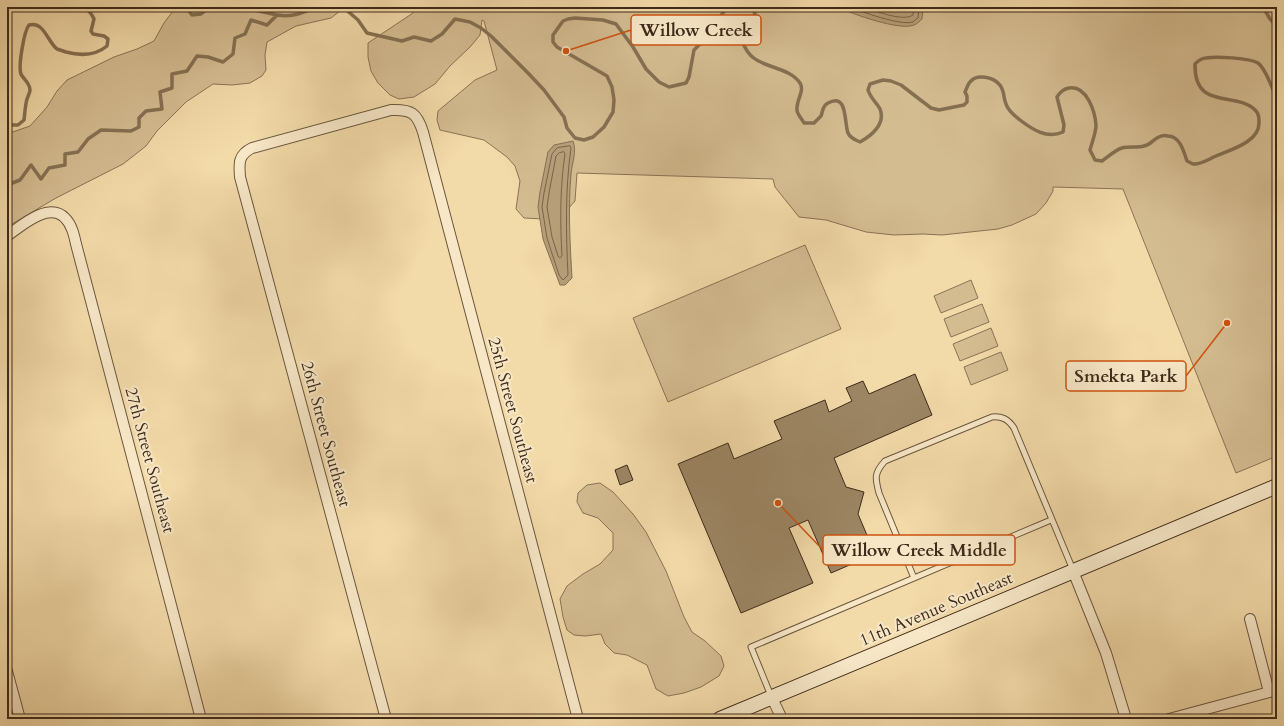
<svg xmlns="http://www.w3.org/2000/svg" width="1284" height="726" viewBox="0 0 1284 726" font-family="Cardo,serif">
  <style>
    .green { fill: #d4bc91; stroke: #897355 }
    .water { fill: #b59e78; stroke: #857052 }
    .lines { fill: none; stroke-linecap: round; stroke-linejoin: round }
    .shore { stroke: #7a6448; stroke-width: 1 }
    .stream { stroke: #857052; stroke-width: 3.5 }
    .building { fill: #9c8664; stroke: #3e2a19 }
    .lane-casing { stroke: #6b563d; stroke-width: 7 }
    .street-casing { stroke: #6b563d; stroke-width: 12 }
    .secondary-casing { stroke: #3e2a19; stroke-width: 16 }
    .lane { stroke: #f7e7c7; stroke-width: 5 }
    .street { stroke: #f7e7c7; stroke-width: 10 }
    .secondary { stroke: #f7e7c7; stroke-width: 14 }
    .labels { text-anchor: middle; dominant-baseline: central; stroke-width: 4; stroke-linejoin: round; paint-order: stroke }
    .street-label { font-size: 17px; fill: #3e2a19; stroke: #f7e7c7 }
    .leader { fill: none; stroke: #ce520e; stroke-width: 1.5 }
    .callout-dot { fill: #ce520e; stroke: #f7e7c7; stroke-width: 1.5 }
    .callout { fill: #f7e7c7; stroke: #ce520e; stroke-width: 1.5 }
    .callout-label { font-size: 18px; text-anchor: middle; font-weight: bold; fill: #3e2a19 }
  </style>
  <rect width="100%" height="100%" fill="#f3daa9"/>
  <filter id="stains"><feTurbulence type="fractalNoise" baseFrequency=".005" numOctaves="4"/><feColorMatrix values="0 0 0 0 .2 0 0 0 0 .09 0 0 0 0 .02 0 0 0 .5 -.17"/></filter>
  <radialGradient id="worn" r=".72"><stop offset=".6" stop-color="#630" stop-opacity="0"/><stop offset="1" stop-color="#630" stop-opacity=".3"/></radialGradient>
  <path class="green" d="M179,7H341L340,11L331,18L296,26L267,42L265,55L266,70L262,76L250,83L232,85L213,84L186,102L157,131L146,146L123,164L56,198L7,227V134L30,126L47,107L57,91L67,80L114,57L137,49L154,41L164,23L173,11Z
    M413,7H1277V456L1236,473L1123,189L1053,187V191L1046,203L1036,214L1012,225L998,229L942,235L923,234L894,235L866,232L826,220L799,217L775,187L773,179L577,173L575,201L567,210L543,219L524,218L516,209L520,181L515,166L507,157L484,140L440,130L437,120L438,111L475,80L497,70L484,21L482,20L480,35L470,47L450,66L435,84L414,97L399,99L390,95L378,83L371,71L368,57V43L413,13Z
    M805,245L841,329L668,402L633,318Z
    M971,280L978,298L941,313L934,296Z
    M982,304L989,322L951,337L944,319Z
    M991,328L998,346L960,361L953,344Z
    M1001,352L1008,370L971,385L964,367Z
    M600,483L613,492L633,514L646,532L666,571L684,617L692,632L705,641L721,656L724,666L719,676L701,687L684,693L668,696L656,689L647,665L627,655L614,653L605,644L601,634L585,636L574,635L567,630L563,617L560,599L567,586L583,574L600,564L613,550V533L598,518L583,513L577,502L578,493L587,485Z"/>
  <path class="water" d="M838,7H923V8L922,19C920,21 917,24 914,25C900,31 852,14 838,7Z
    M573,141C577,152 572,163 571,174C568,208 570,244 572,278L565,285H560L543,239L538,207L540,192L548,152L554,145Z"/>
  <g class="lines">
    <path class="shore" d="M848,7C861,11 900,26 913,22C914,21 917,18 918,18L919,7
      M864,7C875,11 903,22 913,15L914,7
      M570,146L571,148C565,190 566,233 568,275L563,280L559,275L547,238L542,207L544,193L552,154L557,148Z
      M564,152L565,154C560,187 560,222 562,256L560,258L558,256L552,237L547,207L549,193L556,156L559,153Z"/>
    <path class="stream" d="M190,7L189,11L192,15L201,14L209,7
      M249,7C255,10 261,12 268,13C286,18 298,16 315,7
      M343,7L358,20L367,33L402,41L414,37L431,41L442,34L455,19L470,22L481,28L491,36L528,73L544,90L564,117L567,128L575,138L584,140L593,137L604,127L613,112L614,100L612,87L607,76L557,47L553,42V35L563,21L568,19L575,18L603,20L616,24L633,47L646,69L659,82L669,87L686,83L689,77L694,50L704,40L727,7
      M751,7L755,13C753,22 745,28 743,37C742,41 744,46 746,49C756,69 788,65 800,83C805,91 796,100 797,110C797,114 802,119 804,123H814C816,121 819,118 821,116C823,111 822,106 828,103C848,92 844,123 848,133C850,138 855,140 860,142C871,136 886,124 880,109C877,103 871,99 868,90L870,84L883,80L891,81L901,85L931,108L939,110L964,105L967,102V96L965,92C967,88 968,83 971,81C977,74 993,77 999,84C1005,90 1003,98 1006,104C1008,111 1015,116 1020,120C1033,130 1047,139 1063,132L1064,125L1057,97C1060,92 1063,89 1069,88C1087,85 1095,112 1096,125C1096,133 1092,142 1090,150L1095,160L1102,161C1108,157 1115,150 1122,148C1129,146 1137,148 1144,146C1150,145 1152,141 1157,138C1160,136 1164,135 1168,136C1180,136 1184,152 1187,161C1189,162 1191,163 1193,164C1201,165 1209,159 1216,156C1230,150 1260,142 1259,122C1259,119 1259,114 1256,111C1237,90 1194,112 1195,64C1198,61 1202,58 1206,58C1215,56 1250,58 1258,63C1265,68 1270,83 1274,92L1277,93
      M1263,7L1270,19L1277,26
      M7,119L12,125H18L24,120C25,113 25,106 27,99C28,96 30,92 30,90C30,83 23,79 21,74C18,67 24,31 29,25C44,21 47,41 57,49C60,50 63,51 66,52C81,56 95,56 107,46L108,39L104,36L93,34L91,31L94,19C90,10 86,8 76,7
      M7,185L20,180L31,165L41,179L49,168L65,165V154L78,152L88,139L101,130L131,131L139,127V118L146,111L162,109L160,92L172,88V74L187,71L197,56L208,57L223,62L233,54L235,38L245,34L251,20L267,25L276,16"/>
  </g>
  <path class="building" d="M915,374L932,415L834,458L846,487L864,492L858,514L875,554L831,573L808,520L789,528L813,583L741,613L678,464L728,443L734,459L782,439L774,421L825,400L829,412L852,401L846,388L863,381L869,394Z
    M627,465L633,480L620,485L615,470Z"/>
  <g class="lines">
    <g class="lane-casing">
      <path id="lane" d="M914,578L879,493C875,478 874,473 885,461L992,417C1002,416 1008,419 1014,428L1073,570
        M771,696L751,647L1051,520"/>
    </g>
    <g class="street-casing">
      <path id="street" d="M7,236C21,226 49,201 65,218C72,225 74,235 76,244L201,719
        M1073,571L1106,653L1126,719
        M1250,619L1269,692
        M7,671L20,719
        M772,698L782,719
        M386,719L240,177C239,163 238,155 252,148L391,110C411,109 417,113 423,132L578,719
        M1169,719L1277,690"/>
    </g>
    <g class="secondary-casing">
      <path id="secondary" d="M720,719L1277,486"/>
    </g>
    <use href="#lane" class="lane"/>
    <use href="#street" class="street"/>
    <use href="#secondary" class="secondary"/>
  </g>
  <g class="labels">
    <g class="street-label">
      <text transform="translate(513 410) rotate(75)">25th Street Southeast</text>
      <text transform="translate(326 434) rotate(75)">26th Street Southeast</text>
      <text transform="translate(150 460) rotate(75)">27th Street Southeast</text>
      <text transform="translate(936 609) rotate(-23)">11th Avenue Southeast</text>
    </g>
  </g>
  <path class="leader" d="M566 51L631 30M1227 323L1186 376M778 503L823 550"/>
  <g class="callout-dot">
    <circle cx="566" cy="51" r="4"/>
    <circle cx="1227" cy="323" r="4"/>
    <circle cx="778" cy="503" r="4"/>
  </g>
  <g class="callout">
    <rect x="631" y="15" width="130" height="30" rx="4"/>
    <rect x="1066" y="361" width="120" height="30" rx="4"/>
    <rect x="823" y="535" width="192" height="30" rx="4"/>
  </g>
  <g class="callout-label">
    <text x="696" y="36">Willow Creek</text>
    <text x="1126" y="382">Smekta Park</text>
    <text x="919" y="556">Willow Creek Middle</text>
  </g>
  <rect width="1284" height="726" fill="none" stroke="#f3daa9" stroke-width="24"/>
  <rect x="8" y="8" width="1268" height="710" fill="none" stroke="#3e2a19" stroke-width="2"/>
  <rect x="12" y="12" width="1260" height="702" fill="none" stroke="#3e2a19"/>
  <rect width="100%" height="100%" filter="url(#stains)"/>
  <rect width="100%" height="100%" fill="url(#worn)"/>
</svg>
